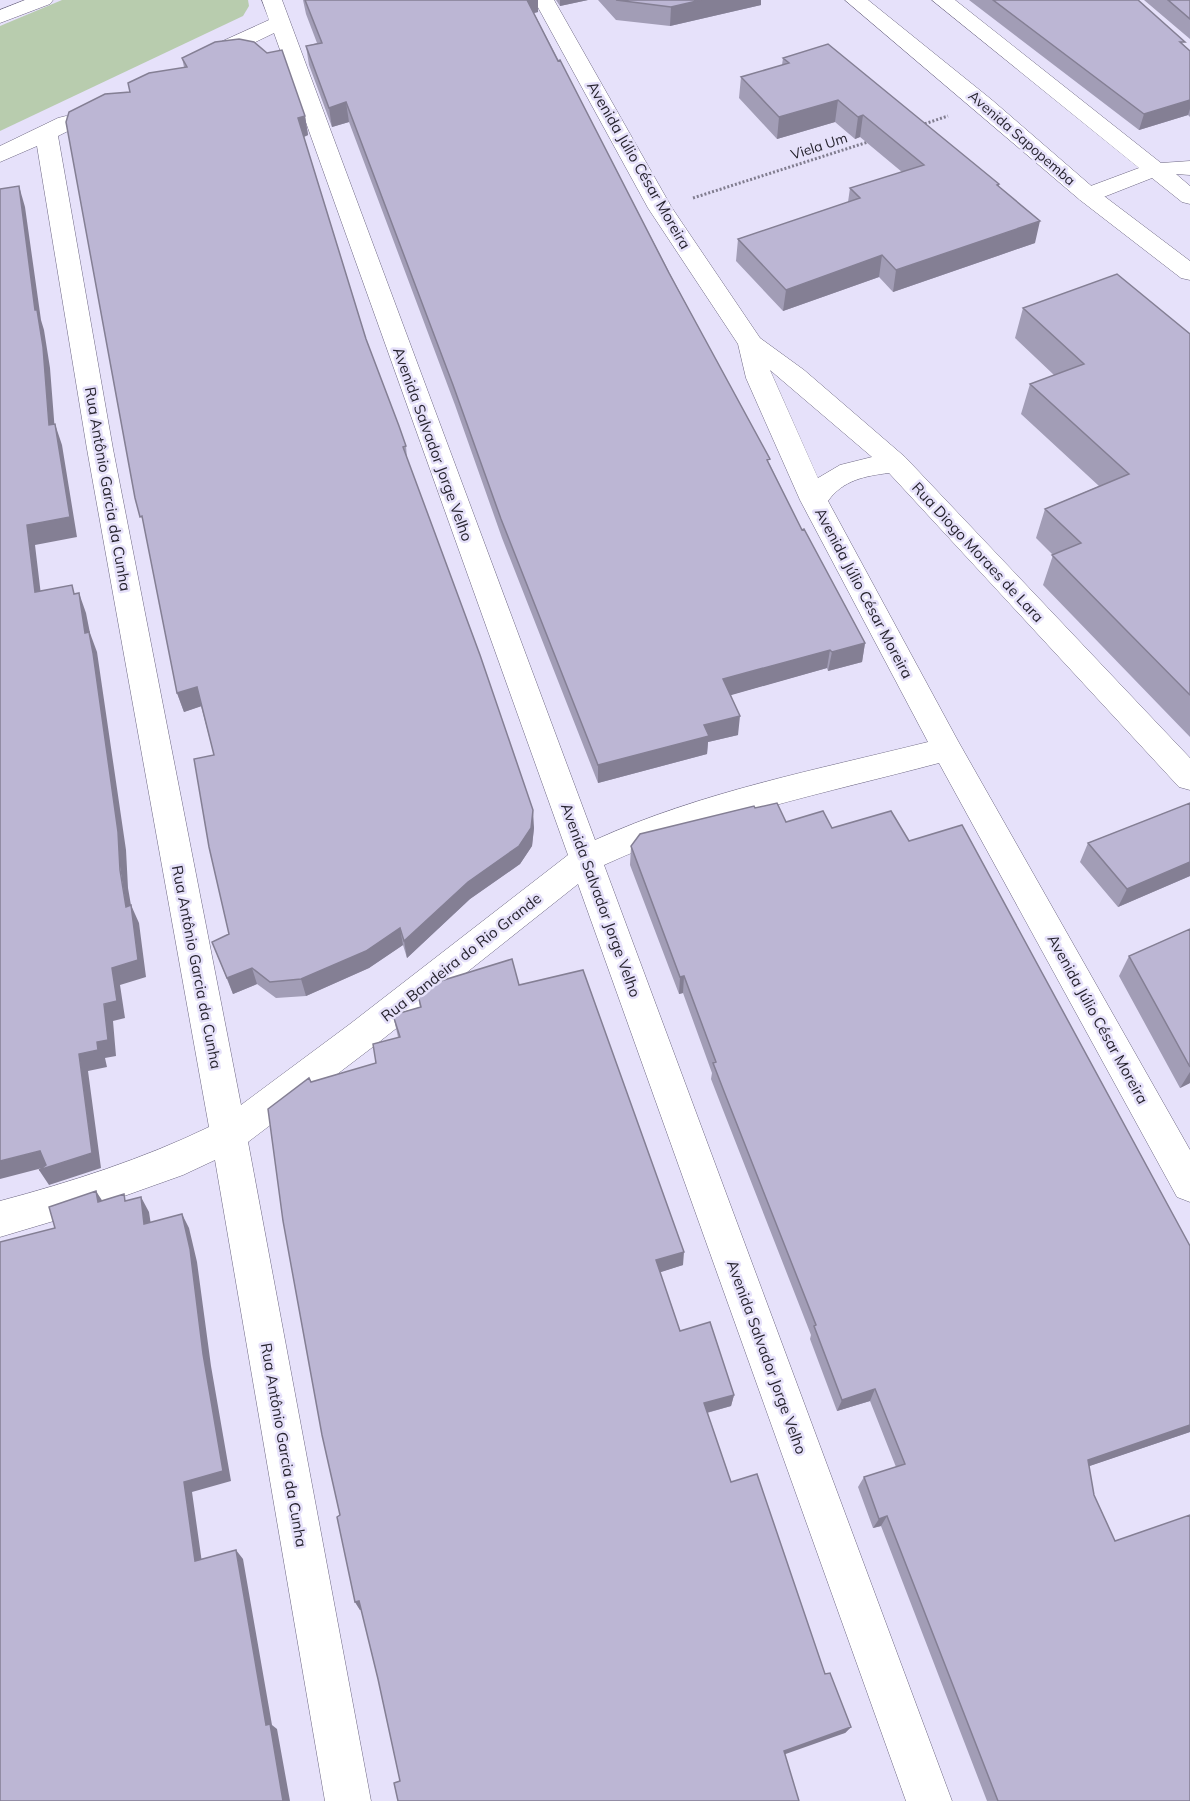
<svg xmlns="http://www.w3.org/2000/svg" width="1190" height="1801" viewBox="0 0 1190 1801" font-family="Mulish,sans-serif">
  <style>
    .green { fill: #b8ccae }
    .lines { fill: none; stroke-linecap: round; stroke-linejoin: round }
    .minor-casing { stroke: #6d6782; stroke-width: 1 }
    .major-casing { stroke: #6d6782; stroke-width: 1 }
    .path { stroke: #817d8f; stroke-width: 3; stroke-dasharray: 2 2; stroke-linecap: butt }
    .minor { fill: #fff; fill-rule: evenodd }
    .major { fill: #fff; fill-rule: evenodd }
    .wall { fill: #a29db6 }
    .shaded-wall { fill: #847f94 }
    .building { fill: #bcb6d4; stroke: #847f94; stroke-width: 1.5 }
    .labels { text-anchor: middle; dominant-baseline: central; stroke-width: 5; stroke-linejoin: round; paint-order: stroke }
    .far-street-label { font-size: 14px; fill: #27242f; stroke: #e6e1fa }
    .street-label { font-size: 15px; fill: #27242f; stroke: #e6e1fa }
  </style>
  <rect width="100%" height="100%" fill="#e6e1fa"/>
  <path class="green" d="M62,0H248L249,6L243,16L0,131V26Z"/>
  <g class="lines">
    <g class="minor-casing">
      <path id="minor" d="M25,0H53L50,4L0,23V10Z
        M262,0H282L595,840C700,792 816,770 928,742L800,500L746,378L738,344L648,208L534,0H554L672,208L760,338L804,370L905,457L1190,758V790L1179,787L889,473C865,476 843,480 828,501L958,741L1190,1150V1202L1177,1197L939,763C826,793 710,816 604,865L952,1801H906L578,884L374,1046L248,1142L371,1801H325L215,1160L183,1175L57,1220L0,1237V1201C71,1182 143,1159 209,1127L87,449L37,146L0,162V146L58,118L66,116L74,118L77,123L74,128L58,136L113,449L241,1105L350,1024L568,855L274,33L210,64L202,65L194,64L191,59L194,54L269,20ZM770,370L872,457L840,465L818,478Z
        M932,0H955L1161,163L1190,161V175L1176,174L1190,186V204L1182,202L1152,178L1096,200L1088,202L1080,200L1076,195L1080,190L1139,168Z"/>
    </g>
    <g class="major-casing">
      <path id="major" d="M845,0H868L992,100L1096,190L1190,261V280L1181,278L1080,200Z"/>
    </g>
    <path class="path" d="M921,125L948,116
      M693,198L871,141"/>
    <use href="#minor" class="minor"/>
    <use href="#major" class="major"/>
  </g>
  <path class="wall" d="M303,0H538V12L534,13L770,465L802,530L865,643L862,662L828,671L827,668L730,695L738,735L708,742L707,754L598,783L502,538L455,405L349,122L332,127L309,65L306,46L317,43L306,14Z
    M556,0H588L560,6Z
    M598,0H761V5L670,26L616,20Z
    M969,0H1138L1190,51V117L1188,115L1139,130Z
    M1144,0H1190V39Z
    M182,58L305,116L308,135L304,137L366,339L406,446L407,458L534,828L532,846L520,864L470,899L407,958L403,945L369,968L306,996L276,998L257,984L233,994L212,942L229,934L214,755L201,706L184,712L177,693L130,92L184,67Z
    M783,58L999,184V187L1035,243L893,292L879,277L783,311L736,261L738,239L848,202L850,188L902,172L860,137L855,139L835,122L777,139L739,98L741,77L782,65Z
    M1023,308L1190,334V737L1043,585L1053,555L1036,538L1045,509L1099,486L1021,414L1030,384L1054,375L1015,338Z
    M1190,803V876L1118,907L1080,862L1088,843Z
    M755,808L786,822L832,828L909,841L1190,1246V1432L1089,1466L1094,1495L1190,1801H987L881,1526L873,1528L858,1487L864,1477L896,1467L870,1401L837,1411L810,1339L811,1335L723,1110L711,1079L712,1073L683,993L679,994L630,865L631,846Z
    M1190,929V1083L1180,1088L1119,976L1129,956Z
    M519,985L683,1265L660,1272L680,1331L734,1395L731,1406L707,1413L731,1482L851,1727L845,1733L400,1781L378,1679L361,1609L360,1610L355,1602L340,1515L311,1082L376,1063L398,1037L393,1015L420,1007L418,995Z"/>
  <path class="shaded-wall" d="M525,0H538V12L525,15Z
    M560,0H588L560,6Z
    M701,0H761V5L670,26L671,7Z
    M838,100L835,122L777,139L779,117Z
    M1190,100V109L1188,115L1139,130L1144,114Z
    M346,102L349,122L332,127L329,108Z
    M863,115L860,137L855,139L858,117Z
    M305,116L308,135L301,138L298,118Z
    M19,186L25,207L41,320L44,330L50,368L56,445L49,425Z
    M1040,221L1035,243L893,292L896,270Z
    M882,255L879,277L783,311L786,290Z
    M55,424L62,445L77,537L35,545L43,612L35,592L27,525Z
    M79,593L86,613L90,633L97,652L126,850L128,888L132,911L131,905L139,923L146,977L120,985L125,1018L113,1021L116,1056L105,1058L107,1067L88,1071L101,1168L49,1185L39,1170L92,1153L79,1054L97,1042L112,968L126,907L85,633Z
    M865,643L862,662L828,671L832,652Z
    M830,650L827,668L721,698L723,679Z
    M197,687L202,706L184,712L177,693Z
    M740,716L738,735L708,742L707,754L598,783V765L704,725Z
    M533,810L534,828L532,846L520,864L470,899L407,958L404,941Z
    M1190,862V876L1118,907L1127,889Z
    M400,928L403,945L369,968L306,996L301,979Z
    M252,968L257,984L233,994L227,978Z
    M684,976L683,993L679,994L680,977Z
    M1190,1072V1083L1180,1088Z
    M40,1151L50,1166L0,1179V1161Z
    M96,1191L105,1205L98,1202Z
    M141,1197L149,1212L153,1238L144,1224Z
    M182,1214L189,1228L197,1262L211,1366L231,1481L192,1492L203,1570L195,1561L184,1482L203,1354Z
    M684,1252L683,1265L655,1274L656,1260Z
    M875,1389L870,1401L837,1411L842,1400Z
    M734,1395L731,1406L702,1414L704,1403Z
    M1190,1425V1432L1078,1470L1088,1460Z
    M887,1516L881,1526L873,1528L879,1519Z
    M236,1550L243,1559L272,1725L277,1729L290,1801H283L266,1725Z
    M359,1601L364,1609L360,1610L355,1602Z
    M851,1727L845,1733L780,1756L784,1751Z"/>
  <path class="building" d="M305,0H527L558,61L560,60L669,273L770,459L767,460L802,530L804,529L865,643L832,652L830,650L723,679L740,716L704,725L709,736L598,765L501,519L453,385L346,102L329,108L306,46L322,43Z
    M616,0H701L671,7Z
    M993,0H1138L1185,42H1180L1190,51V100L1144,114Z
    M1168,0H1190V19Z
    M239,39L254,42L267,53L282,50L305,116L298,118L366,339L399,426L406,446L403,447L480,655L533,810L531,828L519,846L468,882L404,941L400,928L366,951L301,979L270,982L252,968L227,978L212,942L229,934L209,847L194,759L214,755L197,687L177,693L142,516L140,517L135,498L66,122L69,112L105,94L130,92L128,83L149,73L187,67L182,58L215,42Z
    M828,44L999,184L997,185L1040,221L896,270L882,255L786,290L738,239L860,198L850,188L924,165L863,115L858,117L838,100L779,117L741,77L789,63L783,58Z
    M19,186L35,310H37L43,347L49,425L55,424L70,517L27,525L35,592L72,585L74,594L79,593L85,633L89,632L93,653L118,832L120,870L126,907L131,905L138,960L112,968L117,1001L104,1004L108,1040L97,1042L98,1050L79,1054L92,1153L39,1170L46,1165L40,1151L0,1161V189Z
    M1117,274L1190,334V695L1052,555L1081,543L1045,509L1129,474L1030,384L1084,364L1023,308Z
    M777,803L786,822L823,811L832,828L891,811L909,841L962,825L1190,1246V1425L1088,1460L1094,1495L1115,1541L1190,1515V1801H998L887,1516L879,1519L864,1477L905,1464L875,1389L842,1400L814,1326L816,1325L725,1094L713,1063L716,1062L684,976L680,977L631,846L640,834L754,806L755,808Z
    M1190,803V862L1127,889L1088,843Z
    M1190,929V1067L1129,956Z
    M512,959L519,985L583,970L684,1252L656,1260L680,1331L710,1322L734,1395L704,1403L731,1482L757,1474L825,1674L830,1673L851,1727L784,1751L799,1801H398L394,1783L400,1781L378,1679L359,1601L355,1602L337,1517L340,1515L322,1435L283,1221L268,1109L309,1078L311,1082L376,1063L373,1044L400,1037L393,1015L421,1007L418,995L431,984Z
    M96,1191L98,1202L124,1194L125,1201L141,1197L144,1224L182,1214L190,1249L203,1354L223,1471L184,1482L195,1561L236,1550L266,1725L270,1724L283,1801H0V1242L55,1228L49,1207Z"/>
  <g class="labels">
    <g class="far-street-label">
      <text transform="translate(1022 138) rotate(41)">Avenida Sapopemba</text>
      <text transform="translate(819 146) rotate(-18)">Viela Um</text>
    </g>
    <g class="street-label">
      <text transform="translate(639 165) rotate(60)">Avenida Júlio César Moreira</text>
      <text transform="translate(433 444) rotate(70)">Avenida Salvador Jorge Velho</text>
      <text transform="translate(108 489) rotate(80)">Rua Antônio Garcia da Cunha</text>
      <text transform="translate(978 552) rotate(47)">Rua Diogo Moraes de Lara</text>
      <text transform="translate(864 593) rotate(62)">Avenida Júlio César Moreira</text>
      <text transform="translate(601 900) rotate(70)">Avenida Salvador Jorge Velho</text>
      <text transform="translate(461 957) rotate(-38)">Rua Bandeira do Rio Grande</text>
      <text transform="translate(197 967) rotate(79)">Rua Antônio Garcia da Cunha</text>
      <text transform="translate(1098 1019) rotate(61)">Avenida Júlio César Moreira</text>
      <text transform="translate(767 1357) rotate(70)">Avenida Salvador Jorge Velho</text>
      <text transform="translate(284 1445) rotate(80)">Rua Antônio Garcia da Cunha</text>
    </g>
  </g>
</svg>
